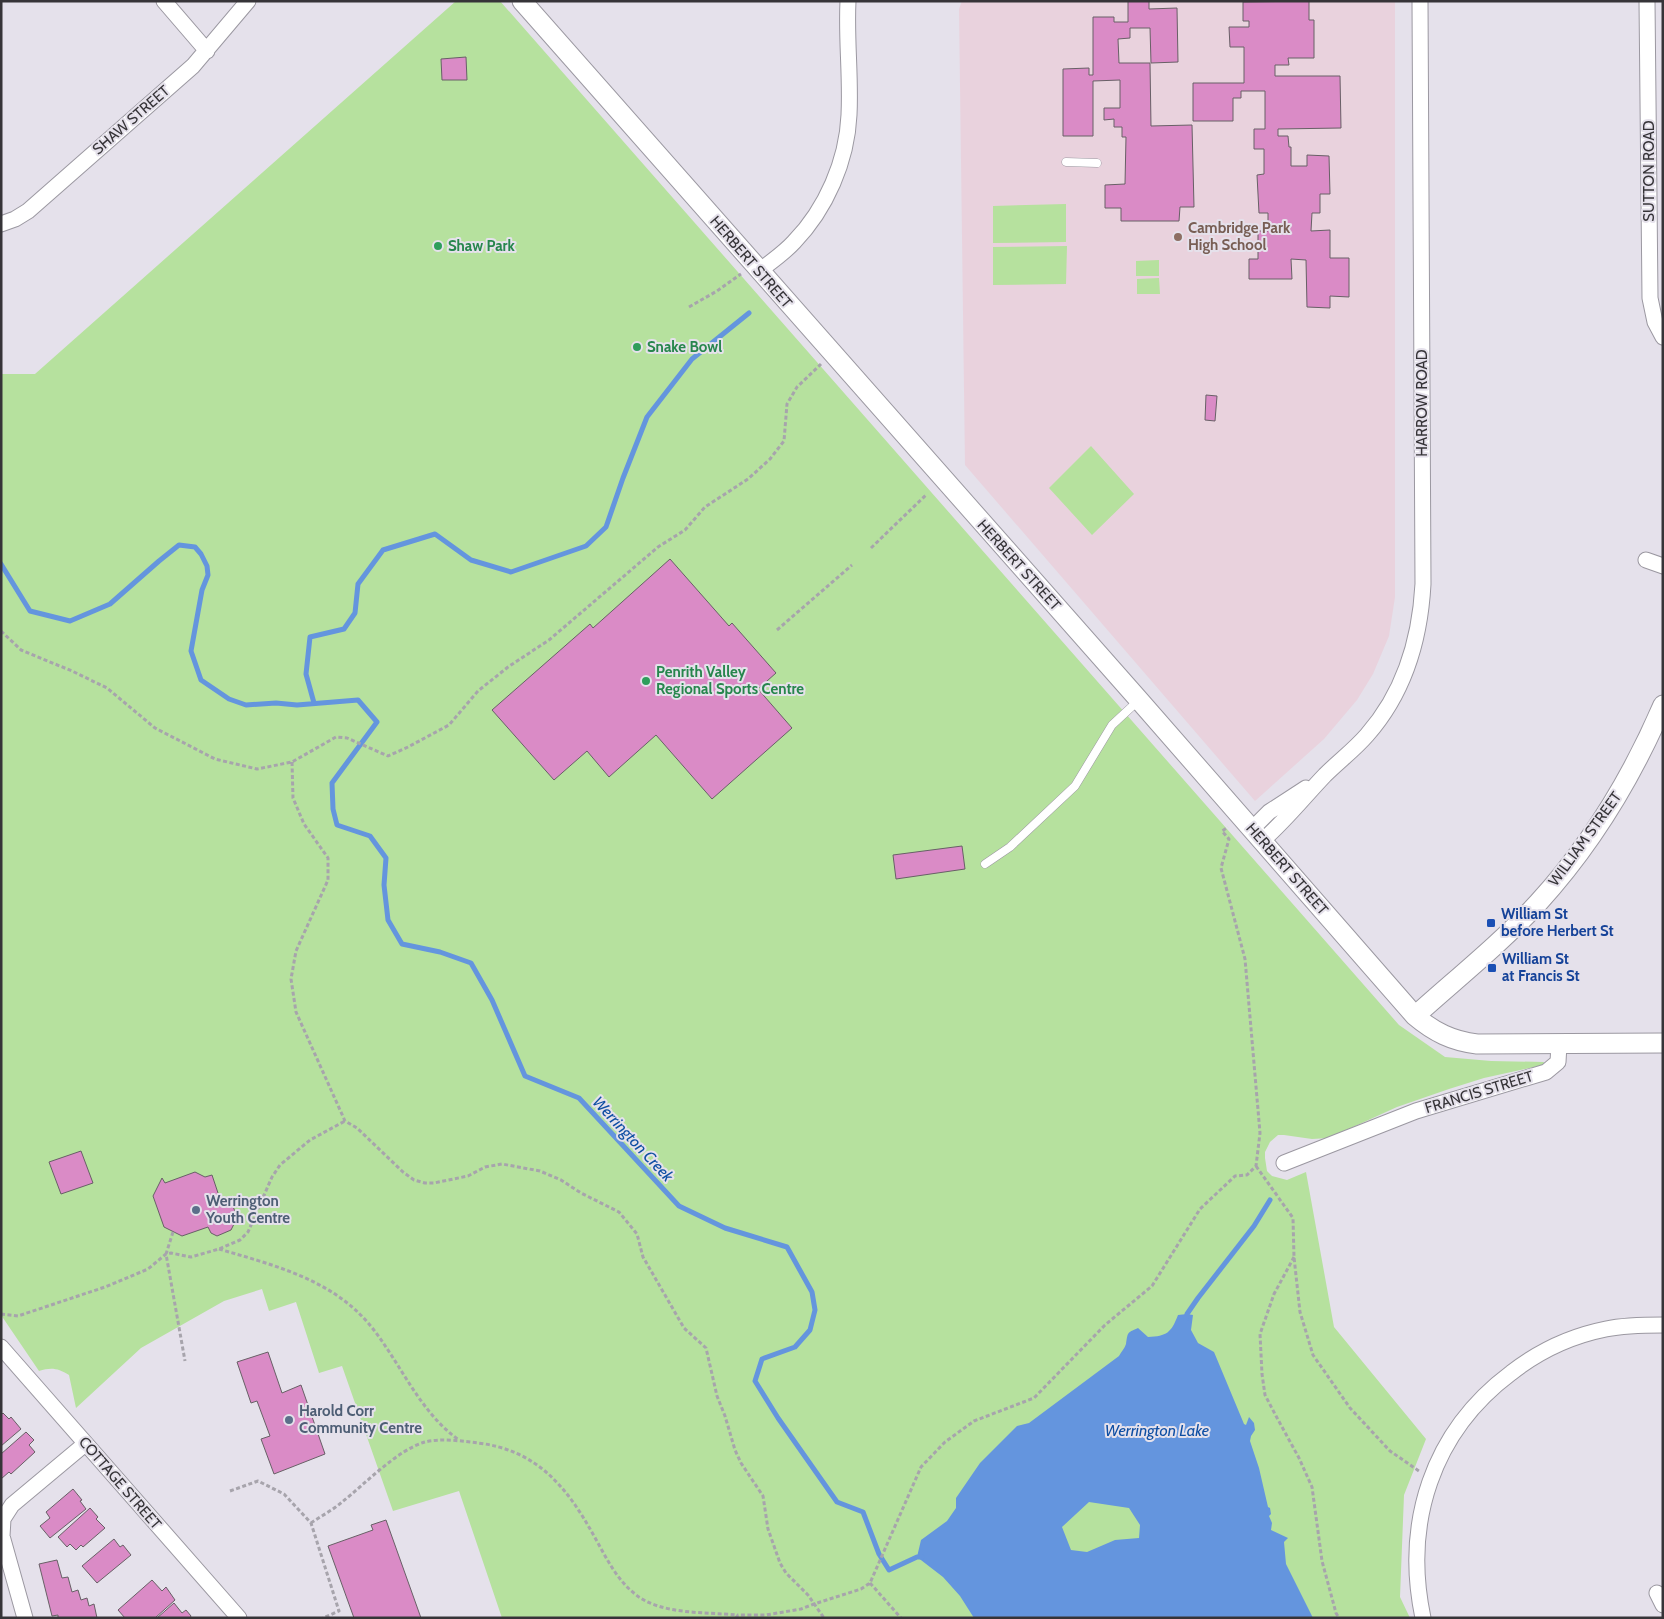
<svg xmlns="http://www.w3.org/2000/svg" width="1664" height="1619" viewBox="0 0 1664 1619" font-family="Cabin,sans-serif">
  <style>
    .education { fill: #e9d2dd }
    .green { fill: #b6e19e }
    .water { fill: #6495de; fill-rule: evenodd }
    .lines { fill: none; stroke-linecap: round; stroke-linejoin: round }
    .stream { stroke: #6495de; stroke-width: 5 }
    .building { fill: #da8bc6; stroke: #686066 }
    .service-casing { stroke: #9b98a1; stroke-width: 9 }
    .minor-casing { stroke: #9b98a1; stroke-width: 17 }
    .tertiary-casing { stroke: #9b98a1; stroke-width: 21 }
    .path { stroke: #a7a4ac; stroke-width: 3; stroke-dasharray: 4 2.5; stroke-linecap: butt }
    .service { stroke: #fff; stroke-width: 8 }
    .minor { stroke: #fff; stroke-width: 15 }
    .tertiary { stroke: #fff; stroke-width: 19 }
    .education-dot { fill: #8d6e63; stroke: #e5e1eb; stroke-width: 2 }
    .leisure-dot { fill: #2e9e5b; stroke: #e5e1eb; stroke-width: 2 }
    .transit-dot { fill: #1a4fb4; stroke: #e5e1eb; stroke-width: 2 }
    .service-dot { fill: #5c6f8a; stroke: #e5e1eb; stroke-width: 2 }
    .labels { text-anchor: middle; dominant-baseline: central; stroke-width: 4; stroke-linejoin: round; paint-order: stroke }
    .street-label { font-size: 15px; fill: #363438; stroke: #e5e1eb }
    .education-label { font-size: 15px; font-weight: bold; fill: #785e54; stroke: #e5e1eb; text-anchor: start }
    .leisure-label { font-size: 15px; font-weight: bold; fill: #27864d; stroke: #e5e1eb; text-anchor: start }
    .transit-label { font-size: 15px; font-weight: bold; fill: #164399; stroke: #e5e1eb; text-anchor: start }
    .service-label { font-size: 15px; font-weight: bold; fill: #4e5e75; stroke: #e5e1eb; text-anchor: start }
    .water-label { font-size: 16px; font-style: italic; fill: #0e4ea3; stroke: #e5e1eb }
  </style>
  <rect width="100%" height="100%" fill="#e5e1eb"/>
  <path class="education" d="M962,1H1395V597L1389,636L1373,674L1357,700L1324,739L1255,801L965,465L959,9Z"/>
  <path class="green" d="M456,1H500L1399,1025L1445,1057L1491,1061L1544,1062L1543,1065L1484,1078L1449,1089L1397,1107L1329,1138L1312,1139L1284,1135H1278L1270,1142L1265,1152V1158L1267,1171L1272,1176L1287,1180L1306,1172L1334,1327L1426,1439L1404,1495L1400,1597L1410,1618H502L459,1491L393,1511L342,1366L319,1373L296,1302L269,1311L262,1289L224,1301L141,1348L76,1408L69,1375C58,1368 51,1367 39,1371L1,1315V374H35Z
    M1066,204V242L993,243V206Z
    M1067,246L1066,284L993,285V247Z
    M1159,260V276H1136V261Z
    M1159,278L1160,294H1137V279Z
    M1091,446L1134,494L1092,535L1049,488Z"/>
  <path class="water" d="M1187,1314L1193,1315L1191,1330L1198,1343L1214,1352L1244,1424L1246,1425L1249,1417L1254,1423L1255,1430L1251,1436L1250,1441L1259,1468L1268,1507L1270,1508L1271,1514L1269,1516L1272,1523L1271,1530L1288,1538L1284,1542L1286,1564L1313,1618H974L960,1596L943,1577L917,1557L921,1540L947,1521L956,1508V1498L980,1463L1017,1426L1029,1423L1119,1356C1121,1352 1125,1348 1126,1344C1128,1333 1126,1333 1138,1328L1148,1337C1167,1336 1171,1333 1178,1315ZM1089,1502L1129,1508L1140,1525L1139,1538L1115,1540L1087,1552L1071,1550L1062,1527Z"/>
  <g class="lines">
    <path class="stream" d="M1,564L30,611L70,621L110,604L159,561L179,545L195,547L201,554L207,566L208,575L202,590L191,651L201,680L229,699L246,705L276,703L297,705L358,700L377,722L332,783L333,809L337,825L370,836L386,858L384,885L388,920L402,944L440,952L471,963L492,1000L525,1076L579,1098L679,1206L725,1228L787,1247L812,1292L815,1310L810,1330L795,1347L762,1359L755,1381L778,1418L837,1502L863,1512L879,1554L889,1570L917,1557H922
      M314,703L306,674L310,637L344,629L355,613L358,584L383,550L435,534L471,560L511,572L586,546L606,527L623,478L647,417L692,359L749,313
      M1186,1319L1187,1314L1198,1298L1254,1226L1270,1200"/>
  </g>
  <path class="building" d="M1128,1H1149V9L1177,8L1178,62L1151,63L1150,28H1130V38L1118,39L1119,63H1150L1151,126L1192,125L1194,207H1180L1179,221H1121V208H1105V185L1125,184L1126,137H1122V127H1114V119L1104,120V108H1120V80L1093,81V136H1063V69L1089,68V75H1093V17H1114V22H1128Z
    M1309,1V20H1314V58H1288L1289,65H1275V76H1340L1341,128L1278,129V136H1288L1289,147H1291V166H1307V155L1329,156L1330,194H1320V213H1312L1311,231L1330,230V258H1349V297L1330,296V308L1307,307L1306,260L1291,259L1292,279H1249V259H1258V231H1268V213H1259L1257,175L1264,174V149H1254V129H1265V91H1241V98H1233V121H1193V83H1244V47H1230L1229,27H1249V21H1243V2Z
    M466,57L467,80H442L441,59Z
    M1206,395L1217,396L1215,421L1205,420Z
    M670,559L729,626L732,623L776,673L758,689L792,728L712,799L656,735L609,777L587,751L554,780L492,710L590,624L593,628Z
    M962,846L965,869L896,879L893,855Z
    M81,1151L93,1183L61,1194L49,1162Z
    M195,1172L205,1177L212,1175L221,1202L225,1200L232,1203L237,1218L231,1230L217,1236L211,1233L208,1227L182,1236L164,1227L153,1196L162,1178L165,1183Z
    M268,1352L282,1393L301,1385L325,1454L274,1474L261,1439L270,1436L257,1401L251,1403L237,1362Z
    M3,1413L9,1419L11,1417L21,1429L1,1446V1415Z
    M26,1432L34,1440L29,1445L35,1452L11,1474L9,1472L1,1479V1454Z
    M73,1489L82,1500L80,1501L86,1509L50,1538L40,1526L50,1518L46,1512Z
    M90,1508L98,1517L96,1519L105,1528L83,1547L81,1545L76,1550L70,1544L67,1547L58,1537Z
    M386,1520L421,1618H354L328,1546L373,1530L371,1525Z
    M114,1539L120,1547L123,1545L131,1555L97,1583L82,1566Z
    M57,1560L62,1578L68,1577L72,1592L78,1590L81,1600L87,1598L89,1606L94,1604L97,1618H58V1615L52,1616L39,1564Z
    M152,1580L162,1591L166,1587L175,1600L155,1618H125L118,1610Z
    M174,1603L182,1613L186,1610L191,1616L190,1618H157Z"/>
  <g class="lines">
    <g class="service-casing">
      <path id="service" d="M1066,162L1097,163
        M985,864L1010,847L1075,786L1112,725L1139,700"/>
    </g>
    <g class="minor-casing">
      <path id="minor" d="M164,1L207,51
        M1647,1L1650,298L1655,322L1663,337
        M1,224L15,219L28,211L193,66L248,1
        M759,271C771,262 784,253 794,242C826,209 847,161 849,115C851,77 846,39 848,1
        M1646,560L1663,566
        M1252,829L1269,812L1306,788
        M1262,841C1285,821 1304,797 1325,775C1339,761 1354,750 1367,735C1404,693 1420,640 1423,584L1420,1
        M1284,1163L1416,1111L1546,1072L1558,1062L1559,1044
        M1,1347L239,1618
        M1657,1593L1663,1605
        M25,1618L2,1536L3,1519L12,1505L85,1444
        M1423,1618C1403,1523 1432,1432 1511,1373C1539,1351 1571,1336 1606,1329C1625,1325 1644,1325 1663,1325"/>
    </g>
    <g class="tertiary-casing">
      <path id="tertiary" d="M522,1L1139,700L1415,1016C1434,1032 1452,1041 1477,1044L1663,1043
        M1415,1016C1456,979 1500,944 1538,903C1591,845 1632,777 1663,705"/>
    </g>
    <path class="path" d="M689,307L717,291L741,274
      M871,548L927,494
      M777,630L852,565
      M1,631L21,650L72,671L107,688L155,728L215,759L257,769L292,762L336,737L347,738L388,756L408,747L449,725L478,691L508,667L549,640L658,547L685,530L705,507L748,479L770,459L784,441L787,404L797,387L821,364
      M292,762L293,798L304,824L328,858V880L296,951L291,979L296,1012L345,1121L357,1128L403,1172L414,1180L425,1183H434L468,1176L485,1167L502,1164L540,1171L561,1180L581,1193L619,1212L637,1234L643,1257L684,1328L706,1348L717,1396L725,1416L735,1450L741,1463L763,1496L768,1529L780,1563L786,1573L808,1595L824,1618
      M1256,1166L1293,1218L1294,1257L1300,1312L1313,1355L1350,1408L1390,1451L1419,1471
      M173,1232L166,1254L185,1361
      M219,1249C273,1265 331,1279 369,1324C400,1361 418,1411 459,1440
      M1294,1257L1274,1294L1260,1334L1262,1374L1265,1395L1276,1416L1299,1458L1312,1487L1322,1561L1336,1613L1339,1618
      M1,1314L18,1316L105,1287L148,1269L166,1254L171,1253L191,1257L219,1249L240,1240L248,1232L272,1177L280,1165L310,1140L345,1121
      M230,1491L258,1481L284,1494L311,1523L339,1611L323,1618
      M311,1523C321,1516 333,1510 342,1502C365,1484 397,1450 425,1442C439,1438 464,1441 478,1443C537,1450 567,1487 594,1536C606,1557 616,1579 635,1594C660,1615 706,1612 738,1615
      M870,1583L901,1618
      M736,1618L738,1615H766L801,1609L814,1604L861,1589L870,1583L921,1467L945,1442L974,1421L1034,1398L1105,1325L1152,1286L1200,1209L1235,1176L1247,1175L1256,1166L1260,1133L1245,959L1221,868L1229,839L1222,831L1228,827"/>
    <use href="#service" class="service"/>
    <use href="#minor" class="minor"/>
    <use href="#tertiary" class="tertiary"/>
  </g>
  <circle class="education-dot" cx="1178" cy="237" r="5"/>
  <g class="leisure-dot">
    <circle cx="438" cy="246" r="5"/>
    <circle cx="637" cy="347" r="5"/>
    <circle cx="646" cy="681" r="5"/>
  </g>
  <g class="transit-dot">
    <rect x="1486" y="918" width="10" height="10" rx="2.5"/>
    <rect x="1487" y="963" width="10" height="10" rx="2.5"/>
  </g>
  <g class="service-dot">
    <circle cx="196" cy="1210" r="5"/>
    <circle cx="289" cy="1420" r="5"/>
  </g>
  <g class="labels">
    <g class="street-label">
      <text transform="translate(131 120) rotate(-41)">SHAW STREET</text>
      <text transform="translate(1649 171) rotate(-90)">SUTTON ROAD</text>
      <text transform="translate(751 262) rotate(49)">HERBERT STREET</text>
      <text transform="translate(1422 403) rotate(-90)">HARROW ROAD</text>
      <text transform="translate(1019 565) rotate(48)">HERBERT STREET</text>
      <text transform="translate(1585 839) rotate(-54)">WILLIAM STREET</text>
      <text transform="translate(1287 869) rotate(49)">HERBERT STREET</text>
      <text transform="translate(1479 1092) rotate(-17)">FRANCIS STREET</text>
      <text transform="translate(120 1483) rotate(49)">COTTAGE STREET</text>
    </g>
    <g class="education-label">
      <text x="1188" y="228">Cambridge Park<tspan x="1188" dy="17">High School</tspan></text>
    </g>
    <g class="leisure-label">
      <text x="448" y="246">Shaw Park</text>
      <text x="647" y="347">Snake Bowl</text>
      <text x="656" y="672">Penrith Valley<tspan x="656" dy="17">Regional Sports Centre</tspan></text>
    </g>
    <g class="transit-label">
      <text x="1501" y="914">William St<tspan x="1501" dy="17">before Herbert St</tspan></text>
      <text x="1502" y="959">William St<tspan x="1502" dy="17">at Francis St</tspan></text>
    </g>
    <g class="service-label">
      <text x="206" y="1201">Werrington<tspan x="206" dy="17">Youth Centre</tspan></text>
      <text x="299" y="1411">Harold Corr<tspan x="299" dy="17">Community Centre</tspan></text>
    </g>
    <g class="water-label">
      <text transform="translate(633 1139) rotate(47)">Werrington Creek</text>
      <text x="1157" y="1430">Werrington Lake</text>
    </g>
  </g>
  <rect width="1664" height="1619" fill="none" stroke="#363438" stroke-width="5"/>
</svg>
